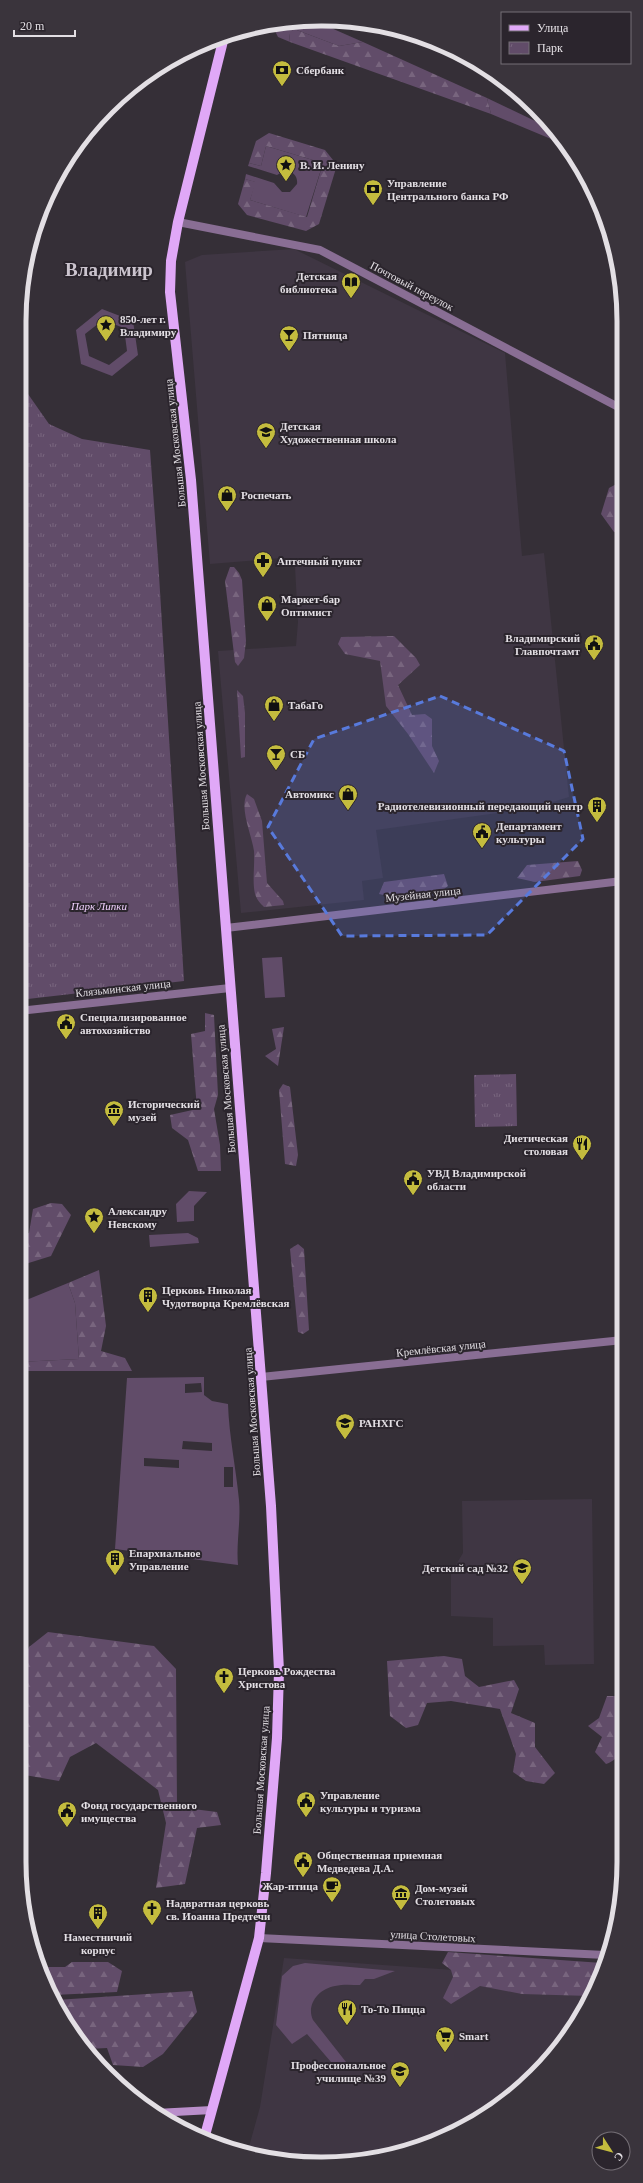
<svg xmlns="http://www.w3.org/2000/svg" width="643" height="2183" viewBox="0 0 643 2183" font-family="Georgia,serif">
  <style>
    .built { fill: #3f3643 }
    .green { fill: #614c69; fill-rule: evenodd }
    .forest { fill: url(#forest-firs) }
    .park { fill: url(#park-tufts) }
    .lines { fill: none; stroke-linecap: round; stroke-linejoin: round }
    .minor { stroke: #896e94; stroke-width: 8 }
    .secondary { stroke: #ba8fcb; stroke-width: 8 }
    .primary { stroke: #e0a8f7; stroke-width: 10 }
    .marked { fill: #587adc; fill-opacity: 0.2; stroke: #587adc; stroke-width: 3; stroke-dasharray: 8 5; stroke-linejoin: round }
    .labels { text-anchor: middle; dominant-baseline: central; stroke-width: 4; stroke-linejoin: round; paint-order: stroke }
    .poi-label { font-size: 11px; font-weight: bold; fill: #e3dfe4; stroke: #2b252d; text-anchor: start }
    .street-label { font-size: 11px; fill: #e3dfe4; stroke: #2b252d }
    .park-label { font-size: 11px; font-style: italic; fill: #f0d0fd; stroke: #2b252d }
    .town-label { font-size: 19px; font-weight: bold; fill: #cbc4ce; stroke: #2b252d }
    .rim { fill: none; stroke: #e3dfe4; stroke-width: 5 }
  </style>
  <defs>
    <pattern id="forest-firs" width="22" height="20" patternUnits="userSpaceOnUse"><rect width="22" height="20" fill="#614c69"/><path d="M5 1l3.5 6h-7zM16 11l3.5 6h-7z" fill="#78657e"/></pattern>
    <pattern id="park-tufts" width="24" height="20" patternUnits="userSpaceOnUse"><rect width="24" height="20" fill="#614c69"/><path d="M3 7l-1-3M5 7V3M7 7l1-3M15 17l-1-3M17 17v-4M19 17l1-3" fill="none" stroke="#78657e"/></pattern>
  </defs>
  <rect width="100%" height="100%" fill="#352f37"/>
  <path class="built" d="M294,249L505,353L522,556L544,553L569,797L533,808L376,830L383,878L362,881L364,900L241,913L218,651L296,646L298,622L295,567L282,558L210,564L185,262L202,255Z
    M592,1499L594,1664L545,1665L544,1645L493,1646V1618L451,1616V1573L463,1553L462,1501Z
    M284,1958L596,1980L583,2013L549,2061L506,2101L419,2148L361,2161L301,2163L247,2154L260,2107Z"/>
  <path class="green" d="M313,20L363,42L339,46L294,29L289,34L290,42L278,37L274,29L276,23Z
    M487,98L554,130L563,144L491,114Z
    M266,146L323,163L306,217L250,200L255,182L245,179L246,174L274,183L282,192H290L297,184C298,176 293,172 286,170L277,175L248,166L249,163L261,166Z
    M47,196L33,252L27,254L42,206Z
    M102,309L133,321L138,355L112,376L81,364L76,330ZM103,320L124,328L127,351L109,365L89,356L85,334Z
    M282,957L285,997L265,998L262,958Z
    M189,1191L207,1192L194,1206V1221L177,1222L176,1204Z
    M188,1233L198,1238L199,1243L150,1247L149,1235Z
    M68,1283L75,1303L79,1359L19,1362V1303Z
    M204,1377V1395L212,1401L228,1404C229,1436 236,1468 239,1500C241,1521 236,1543 238,1565L115,1549L127,1378ZM201,1383L202,1392L185,1393V1384ZM183,1441L212,1443V1451L182,1449ZM144,1458L179,1460V1468L144,1466ZM224,1467H233V1487H224Z
    M305,1963L395,1971L374,1979H365L360,1985C352,1985 343,1984 335,1986C318,1989 306,2005 313,2020L346,2062L337,2069L307,2034L292,2044L276,2025L282,1976L293,1966Z"/>
  <path class="forest" d="M294,29L339,46L363,42L487,98L491,114L290,42L289,33Z
    M269,133L325,150L337,165L319,224L306,231L247,215L238,204L245,179L256,182L250,200L307,217L323,163L266,146L261,166L249,163L256,141Z
    M622,481V533L614,532L601,514L609,488Z
    M230,567H234L239,573L242,580L246,641L244,658L238,666L235,662L225,581Z
    M394,636L416,658L420,665L398,685L412,715L425,714L432,719V746L439,761L434,773L408,734L386,706L380,661L345,654L338,644L341,637Z
    M237,690L243,696L245,713V757L241,758Z
    M247,794L254,799L262,821L267,883L283,901L284,905L264,907C260,903 257,900 255,894C252,881 255,865 254,851C252,836 239,808 247,794Z
    M578,861L582,870L580,876L535,882L517,878L527,865Z
    M444,874L448,886L444,889L388,896L379,894L384,882Z
    M205,1013L214,1015L218,1095L214,1109L220,1145L221,1171H198L188,1140L172,1128L170,1115L197,1109L191,1034L205,1031Z
    M284,1027L278,1066L265,1056L276,1049L272,1029Z
    M283,1084L290,1087L298,1155L296,1166L285,1164L279,1090Z
    M51,1203L62,1204L71,1215L51,1256L19,1266V1236L29,1233L33,1209Z
    M298,1244L304,1249L309,1330L303,1334L298,1332L290,1249Z
    M99,1270L106,1326L101,1351L125,1358L132,1371H19V1362L79,1359L75,1303L68,1283Z
    M48,1632L154,1646L176,1669L177,1807L217,1812L221,1825L197,1828L185,1884L156,1888L166,1823L158,1790L96,1743L70,1757L59,1781L19,1774V1669L29,1647Z
    M444,1656L462,1659L465,1676L479,1687L514,1680L519,1689L511,1713L535,1723V1747L555,1773L544,1784L526,1781L513,1772L516,1754L500,1709L451,1701L427,1703L418,1725L406,1728L390,1716L387,1661Z
    M607,1696H624C624,1718 632,1756 606,1764L595,1752L602,1737L588,1726L599,1718Z
    M448,1952L602,1963L590,1996L522,1994L480,1986L451,2004L443,1998L453,1977L451,1970L442,1963Z
    M72,1962H108L122,1971L117,1992L53,1995L42,1977L39,1967H65Z
    M192,1991L197,2012L163,2054L143,2067L113,2065L107,2048L87,2049L56,2000Z"/>
  <path class="park" d="M19,350L28,394L49,424L82,439L150,450L158,559L184,981L19,1000Z
    M516,1074L517,1126L475,1127L474,1075Z"/>
  <g class="lines">
    <path class="minor" d="M178,222L320,250L622,409
      M226,928L622,881
      M19,1011L230,988
      M261,1377L623,1340
      M259,1938L605,1955"/>
    <path class="secondary" d="M156,2113L212,2110"/>
    <path class="primary" d="M447,50L479,65
      M204,2139L259,1938L266,1873L277,1738L279,1671L271,1506L191,480L170,292L171,261L178,222L224,37"/>
  </g>
  <path class="marked" d="M440,696L564,751L583,839L487,935L342,936L268,827L314,739Z"/>
  <defs>
    <g id="bank-pin" transform="scale(1)"><path d="M0 17L-7.5 6A9.5 9.5 0 1 1 7.5 6Z" fill="#c4bc3e" stroke="#2b252d"/><path d="M-6-4H6V4H-6ZM0-2.3a2.3 2.3 0 1 0 0 4.6a2.3 2.3 0 1 0 0-4.6Z" fill="#111"/></g>
    <g id="sight-pin" transform="scale(1)"><path d="M0 17L-7.5 6A9.5 9.5 0 1 1 7.5 6Z" fill="#c4bc3e" stroke="#2b252d"/><path d="M0-6L1.8-2.2L6-1.7L2.9 1.2L3.7 5.4L0 3.3L-3.7 5.4L-2.9 1.2L-6-1.7L-1.8-2.2Z" fill="#111"/></g>
    <g id="library-pin" transform="scale(1)"><path d="M0 17L-7.5 6A9.5 9.5 0 1 1 7.5 6Z" fill="#c4bc3e" stroke="#2b252d"/><path d="M-6-4Q-3-5.5-.7-3.5V5Q-3 3-6 4ZM6-4Q3-5.5 .7-3.5V5Q3 3 6 4Z" fill="#111"/></g>
    <g id="bar-pin" transform="scale(1)"><path d="M0 17L-7.5 6A9.5 9.5 0 1 1 7.5 6Z" fill="#c4bc3e" stroke="#2b252d"/><path d="M-6-5H6L.8 .8V4.5H3.5V6h-7V4.5H-.8V.8Z" fill="#111"/></g>
    <g id="university-pin" transform="scale(1)"><path d="M0 17L-7.5 6A9.5 9.5 0 1 1 7.5 6Z" fill="#c4bc3e" stroke="#2b252d"/><path d="M0-5L7-2L0 1L-7-2ZM-4 1L0 2.5L4 1V4Q0 6-4 4Z" fill="#111"/></g>
    <g id="shop-pin" transform="scale(1)"><path d="M0 17L-7.5 6A9.5 9.5 0 1 1 7.5 6Z" fill="#c4bc3e" stroke="#2b252d"/><path d="M-5-2.5h2.3a2.7 3.5 0 0 1 5.4 0H5L5.5 6h-11ZM-1.5-2.5h3a1.5 2.3 0 0 0-3 0Z" fill="#111"/></g>
    <g id="pharmacy-pin" transform="scale(1)"><path d="M0 17L-7.5 6A9.5 9.5 0 1 1 7.5 6Z" fill="#c4bc3e" stroke="#2b252d"/><path d="M-2-6h4v4h4v4h-4v4h-4v-4h-4v-4h4Z" fill="#111"/></g>
    <g id="civic-pin" transform="scale(1)"><path d="M0 17L-7.5 6A9.5 9.5 0 1 1 7.5 6Z" fill="#c4bc3e" stroke="#2b252d"/><path d="M-.6-6.5H3V-4.5H.6V-3L4-1V1h2V6H-6V1h2V-1L-.6-3ZM-1.2 2.5V6h2.4V2.5Z" fill="#111"/></g>
    <g id="building-pin" transform="scale(1)"><path d="M0 17L-7.5 6A9.5 9.5 0 1 1 7.5 6Z" fill="#c4bc3e" stroke="#2b252d"/><path d="M-4-6H4V6H1V3H-1V6H-4ZM-2.5-4.3h1.7v1.8h-1.7ZM.8-4.3h1.7v1.8H.8ZM-2.5-1h1.7V.8h-1.7ZM.8-1h1.7V.8H.8Z" fill="#111"/></g>
    <g id="museum-pin" transform="scale(1)"><path d="M0 17L-7.5 6A9.5 9.5 0 1 1 7.5 6Z" fill="#c4bc3e" stroke="#2b252d"/><path d="M0-6L6-3V-2H-6V-3ZM-5-1h2V3h-2ZM-1-1h2V3h-2ZM3-1h2V3H3ZM-6 4H6V6H-6Z" fill="#111"/></g>
    <g id="restaurant-pin" transform="scale(1)"><path d="M0 17L-7.5 6A9.5 9.5 0 1 1 7.5 6Z" fill="#c4bc3e" stroke="#2b252d"/><path d="M-5-6h1v4h1v-4h1v4h1v-4h1v5L-1.5 .5V6h-2V.5L-5-1ZM5-6V6H3V1.5H1.5Q1.5-4 5-6Z" fill="#111"/></g>
    <g id="school-pin" transform="scale(1)"><path d="M0 17L-7.5 6A9.5 9.5 0 1 1 7.5 6Z" fill="#c4bc3e" stroke="#2b252d"/><path d="M0-5L7-2L0 1L-7-2ZM-4 1L0 2.5L4 1V4Q0 6-4 4Z" fill="#111"/></g>
    <g id="church-pin" transform="scale(1)"><path d="M0 17L-7.5 6A9.5 9.5 0 1 1 7.5 6Z" fill="#c4bc3e" stroke="#2b252d"/><path d="M-1.2-6h2.4v3.5h3.3v2.4h-3.3V6h-2.4V-.1h-3.3v-2.4h3.3Z" fill="#111"/></g>
    <g id="cafe-pin" transform="scale(1)"><path d="M0 17L-7.5 6A9.5 9.5 0 1 1 7.5 6Z" fill="#c4bc3e" stroke="#2b252d"/><path d="M-5.5-4.5H6V0H3Q3 3.5 0 3.5H-2.5Q-5.5 3.5-5.5 0ZM3-3.2v2h1.7v-2ZM-6 4.5H4V6H-6Z" fill="#111"/></g>
    <g id="supermarket-pin" transform="scale(1)"><path d="M0 17L-7.5 6A9.5 9.5 0 1 1 7.5 6Z" fill="#c4bc3e" stroke="#2b252d"/><path d="M-6-5.5h2.5l.6 2H6L4.5 2H-2.5L-4.4-4H-6ZM-1.5 3.2a1.3 1.3 0 1 0 .1 0ZM3 3.2a1.3 1.3 0 1 0 .1 0Z" fill="#111"/></g>
  </defs>
  <g fill-rule="evenodd">
    <use href="#bank-pin" x="282" y="70"/>
    <use href="#sight-pin" x="286" y="165"/>
    <use href="#bank-pin" x="373" y="189"/>
    <use href="#library-pin" x="351" y="282"/>
    <use href="#sight-pin" x="106" y="325"/>
    <use href="#bar-pin" x="289" y="335"/>
    <use href="#university-pin" x="266" y="432"/>
    <use href="#shop-pin" x="227" y="495"/>
    <use href="#pharmacy-pin" x="263" y="561"/>
    <use href="#shop-pin" x="267" y="605"/>
    <use href="#civic-pin" x="594" y="644"/>
    <use href="#shop-pin" x="274" y="705"/>
    <use href="#bar-pin" x="276" y="754"/>
    <use href="#shop-pin" x="348" y="794"/>
    <use href="#building-pin" x="597" y="806"/>
    <use href="#civic-pin" x="482" y="832"/>
    <use href="#civic-pin" x="66" y="1023"/>
    <use href="#museum-pin" x="114" y="1110"/>
    <use href="#restaurant-pin" x="582" y="1144"/>
    <use href="#civic-pin" x="413" y="1179"/>
    <use href="#sight-pin" x="94" y="1217"/>
    <use href="#building-pin" x="148" y="1296"/>
    <use href="#university-pin" x="345" y="1423"/>
    <use href="#building-pin" x="115" y="1559"/>
    <use href="#school-pin" x="522" y="1568"/>
    <use href="#church-pin" x="224" y="1677"/>
    <use href="#civic-pin" x="306" y="1801"/>
    <use href="#civic-pin" x="67" y="1811"/>
    <use href="#civic-pin" x="303" y="1861"/>
    <use href="#cafe-pin" x="332" y="1886"/>
    <use href="#museum-pin" x="401" y="1894"/>
    <use href="#church-pin" x="152" y="1909"/>
    <use href="#building-pin" x="98" y="1913"/>
    <use href="#restaurant-pin" x="347" y="2009"/>
    <use href="#supermarket-pin" x="445" y="2036"/>
    <use href="#university-pin" x="400" y="2071"/>
  </g>
  <g class="labels">
    <g class="poi-label">
      <text x="296" y="70">Сбербанк</text>
      <text x="300" y="165">В. И. Ленину</text>
      <text x="387" y="183">Управление<tspan x="387" dy="13">Центрального банка РФ</tspan></text>
      <text x="337" y="276" text-anchor="end">Детская<tspan x="337" dy="13">библиотека</tspan></text>
      <text x="120" y="319">850-лет г.<tspan x="120" dy="13">Владимиру</tspan></text>
      <text x="303" y="335">Пятница</text>
      <text x="280" y="426">Детская<tspan x="280" dy="13">Художественная школа</tspan></text>
      <text x="241" y="495">Роспечать</text>
      <text x="277" y="561">Аптечный пункт</text>
      <text x="281" y="599">Маркет-бар<tspan x="281" dy="13">Оптимист</tspan></text>
      <text x="580" y="638" text-anchor="end">Владимирский<tspan x="580" dy="13">Главпочтамт</tspan></text>
      <text x="288" y="705">ТабаГо</text>
      <text x="290" y="754">СБ</text>
      <text x="334" y="794" text-anchor="end">Автомикс</text>
      <text x="583" y="806" text-anchor="end">Радиотелевизионный передающий центр</text>
      <text x="496" y="826">Департамент<tspan x="496" dy="13">культуры</tspan></text>
      <text x="80" y="1017">Специализированное<tspan x="80" dy="13">автохозяйство</tspan></text>
      <text x="128" y="1104">Исторический<tspan x="128" dy="13">музей</tspan></text>
      <text x="568" y="1138" text-anchor="end">Диетическая<tspan x="568" dy="13">столовая</tspan></text>
      <text x="427" y="1173">УВД Владимирской<tspan x="427" dy="13">области</tspan></text>
      <text x="108" y="1211">Александру<tspan x="108" dy="13">Невскому</tspan></text>
      <text x="162" y="1290">Церковь Николая<tspan x="162" dy="13">Чудотворца Кремлёвская</tspan></text>
      <text x="359" y="1423">РАНХГС</text>
      <text x="129" y="1553">Епархиальное<tspan x="129" dy="13">Управление</tspan></text>
      <text x="508" y="1568" text-anchor="end">Детский сад №32</text>
      <text x="238" y="1671">Церковь Рождества<tspan x="238" dy="13">Христова</tspan></text>
      <text x="320" y="1795">Управление<tspan x="320" dy="13">культуры и туризма</tspan></text>
      <text x="81" y="1805">Фонд государственного<tspan x="81" dy="13">имущества</tspan></text>
      <text x="317" y="1855">Общественная приемная<tspan x="317" dy="13">Медведева Д.А.</tspan></text>
      <text x="318" y="1886" text-anchor="end">Жар-птица</text>
      <text x="415" y="1888">Дом-музей<tspan x="415" dy="13">Столетовых</tspan></text>
      <text x="166" y="1903">Надвратная церковь<tspan x="166" dy="13">св. Иоанна Предтечи</tspan></text>
      <text x="98" y="1937" text-anchor="middle">Наместничий<tspan x="98" dy="13">корпус</tspan></text>
      <text x="361" y="2009">То-То Пицца</text>
      <text x="459" y="2036">Smart</text>
      <text x="386" y="2065" text-anchor="end">Профессиональное<tspan x="386" dy="13">училище №39</tspan></text>
    </g>
    <g class="street-label">
      <text transform="translate(412 286) rotate(28)">Почтовый переулок</text>
      <text transform="translate(175 443) rotate(-96)">Большая Московская улица</text>
      <text transform="translate(201 766) rotate(-94)">Большая Московская улица</text>
      <text transform="translate(423 894) rotate(-6)">Музейная улица</text>
      <text transform="translate(123 988) rotate(-6)">Клязьминская улица</text>
      <text transform="translate(226 1089) rotate(-95)">Большая Московская улица</text>
      <text transform="translate(441 1348) rotate(-6)">Кремлёвская улица</text>
      <text transform="translate(252 1412) rotate(-94)">Большая Московская улица</text>
      <text transform="translate(261 1770) rotate(-86)">Большая Московская улица</text>
      <text transform="translate(433 1936) rotate(3)">улица Столетовых</text>
    </g>
    <g class="park-label">
      <text x="99" y="906">Парк Липки</text>
    </g>
    <g class="town-label">
      <text x="109" y="269">Владимир</text>
    </g>
  </g>
  <path d="M0 0H643V2183H0ZM321 26H322A295 295 0 0 1 617 321V1862A295 295 0 0 1 322 2157H321A295 295 0 0 1 26 1862V321A295 295 0 0 1 321 26Z" fill="#3a343c" fill-rule="evenodd"/>
  <path class="rim" d="M321 26H322A295 295 0 0 1 617 321V1862A295 295 0 0 1 322 2157H321A295 295 0 0 1 26 1862V321A295 295 0 0 1 321 26Z"/>
  <rect x="501" y="12" width="130" height="52" fill="#2b252d" stroke="#756f76"/>
  <rect x="509" y="25" width="20" height="6" fill="#e0a8f7" stroke="#756f76"/>
  <text x="537" y="32" font-size="12" fill="#e3dfe4">Улица</text>
  <rect x="509" y="42" width="20" height="12" fill="url(#park-tufts)" stroke="#756f76"/>
  <text x="537" y="52" font-size="12" fill="#e3dfe4">Парк</text>
  <g transform="translate(611 2151) rotate(126)"><circle r="19" fill="#2b252d" stroke="#756f76"/>
  <path d="M0-3L7 15L0 10L-7 15Z" fill="#c4bc3e"/>
  <text y="-6" font-size="11" font-weight="bold" text-anchor="middle" fill="#e3dfe4">С</text>
  </g>
  <path d="M14 30v6h61v-6" fill="none" stroke="#e3dfe4" stroke-width="2"/>
  <text x="20" y="30" font-size="12" fill="#e3dfe4" stroke="#2b252d" stroke-width="3" paint-order="stroke">20 m</text>
</svg>
